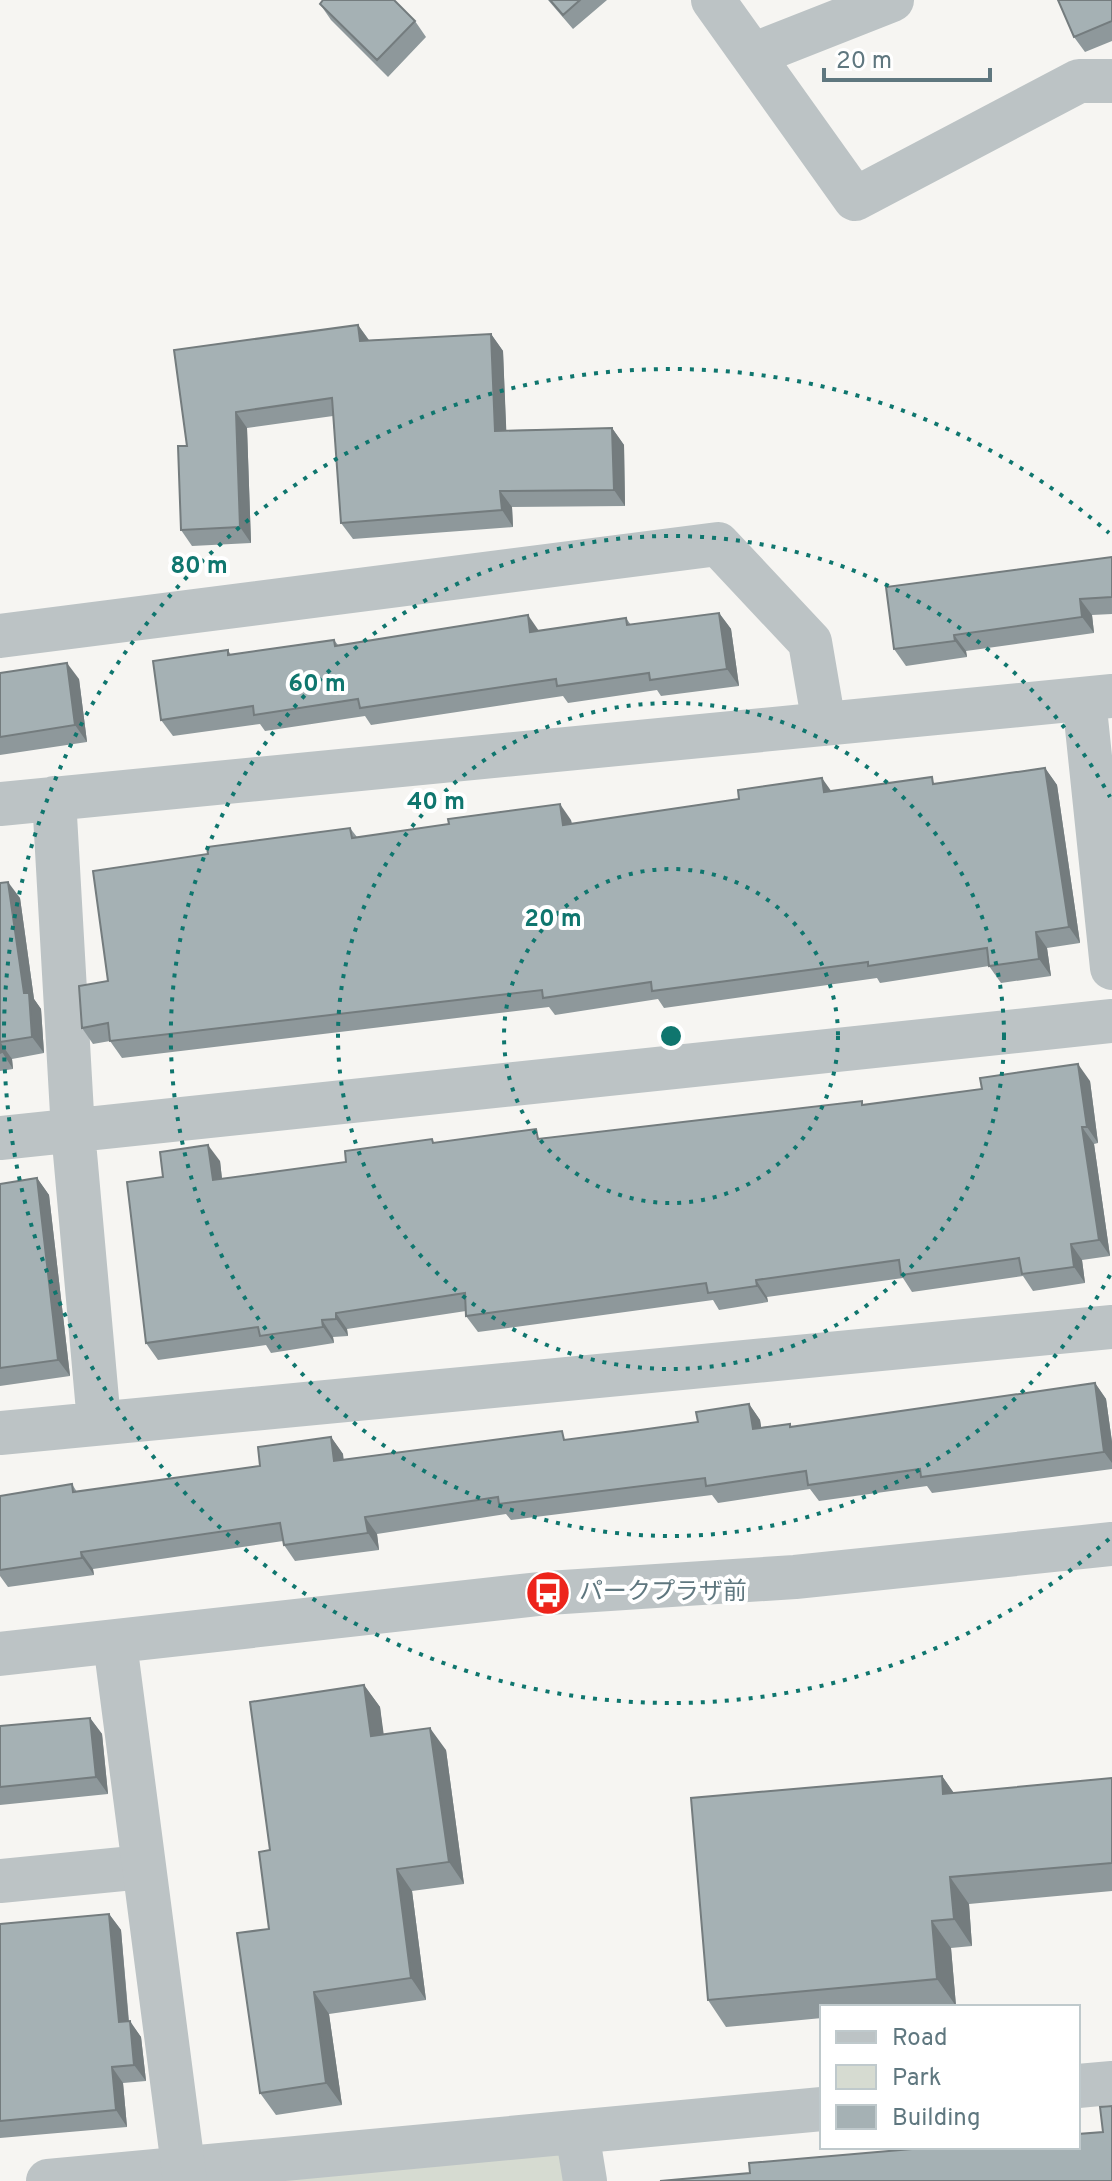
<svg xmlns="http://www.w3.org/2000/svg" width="1112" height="2181" viewBox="0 0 1112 2181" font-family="Overpass,'Noto Sans JP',sans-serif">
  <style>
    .green { fill: #d6dbd1 }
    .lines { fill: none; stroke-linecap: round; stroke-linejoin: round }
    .minor { stroke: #bcc3c5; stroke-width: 44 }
    .tertiary { stroke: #bcc3c5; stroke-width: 44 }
    .wall { fill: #8e989b }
    .shaded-wall { fill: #747c7e }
    .building { fill: #a5b1b4; stroke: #747c7e; stroke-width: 2 }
    .ring { fill: none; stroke: #0f766e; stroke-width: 4; stroke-dasharray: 4 8 }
    .labels { text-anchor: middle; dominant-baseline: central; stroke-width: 8; stroke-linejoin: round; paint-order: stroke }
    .poi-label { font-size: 24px; fill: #5f777f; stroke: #fff; text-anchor: start }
    .centre { fill: #0f766e; stroke: #fff; stroke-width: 4 }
    .ring-label { font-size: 24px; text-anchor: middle; font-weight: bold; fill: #0f766e; stroke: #fff; stroke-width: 8; stroke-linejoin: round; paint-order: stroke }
  </style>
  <rect width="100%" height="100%" fill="#f6f5f2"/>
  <path class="green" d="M577,2132L585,2181H185Z"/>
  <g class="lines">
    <path class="minor" d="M713,0L855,199L1079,81H1112
      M755,54L892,0
      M0,636L718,544L810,642L824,724
      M1084,699L1112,968
      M54,798L73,1131L99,1422
      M0,804L1112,696
      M0,1138L1112,1021
      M0,1433L1112,1327
      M0,1881L143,1867
      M1078,2086L1112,2083
      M577,2132L585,2181
      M48,2181L822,2109"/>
    <path class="tertiary" d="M115,1643L185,2181
      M0,1654L548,1593L795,1577L1112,1544"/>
  </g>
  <path class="wall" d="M548,0H607L573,29Z
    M1112,0V41L1085,52L1074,37Z
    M320,4L415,21L426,37L388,77L331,20Z
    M358,325L369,340L491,334L503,351L506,430L612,428L624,445L625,506L512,507L513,527L353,539L341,523L333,416L247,428L251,543L192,546L181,530L187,446Z
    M1112,557V614L1092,615L1094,633L966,651L967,657L906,666L894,649Z
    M719,613L731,629L739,686L661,696L657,690L568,703L563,696L371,725L365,716L265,731L260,724L173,736L161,720L228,650L231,655L334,640L338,645L539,631L626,618L631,625Z
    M0,673L79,679L87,742L0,755Z
    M1045,768L1057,785L1080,943L1047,948L1051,976L1001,983L989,966L880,983L877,978L664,1008L658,999L555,1015L549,1007L122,1058L110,1041L93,1044L82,1028L108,981L208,854L350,828L357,837L571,820L572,824L831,791L937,784Z
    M0,883L20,898L34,999L41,1009L44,1053L12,1059L13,1069L0,1071Z
    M1090,1081L1098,1143L1094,1144L1110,1256L1082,1260L1085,1283L1033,1291L1023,1276L912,1292L903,1278L767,1297L768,1302L719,1310L713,1300L478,1332L466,1316V1311L347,1329L348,1336L333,1337L334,1343L271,1353L266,1345L158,1360L146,1343L163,1177L220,1161L222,1179L346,1162L435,1143L543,1138Z
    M37,1178L49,1195L70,1376L0,1386V1184Z
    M1095,1383L1106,1399L1112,1442V1469L932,1493L927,1486L819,1501L810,1489L718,1503L712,1495L511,1520L506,1514L377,1534L379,1550L295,1561L284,1545L283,1541L93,1569L94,1575L8,1587L0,1576V1496L72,1484L77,1492L260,1466L331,1437L343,1454V1460L568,1440L698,1422L749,1404L760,1420L761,1427L790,1424L792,1427Z
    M364,1685L380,1707L383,1734L446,1750L464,1884L412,1891L426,2000L329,2014L342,2105L276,2115L260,2093L269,1929L270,1850Z
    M90,1718L102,1734L108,1794L0,1805V1726Z
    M942,1776L954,1793L1112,1778V1891L969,1904L972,1946L951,1948L956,2006L940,2007H822V2018L726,2027L708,2000Z
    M109,1914L121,1930L129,2021L141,2037L146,2081L123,2083L127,2127L0,2138V1924Z"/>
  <path class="shaded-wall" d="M358,325L370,342L360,341Z
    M491,334L503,351L507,447L495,431Z
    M236,412L247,428L251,543L240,527Z
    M612,428L624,445L625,506L614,490Z
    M500,491L512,507L513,527L502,510Z
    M1080,599L1092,615L1094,633L1082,617Z
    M719,613L731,629L739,686L727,669Z
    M528,615L539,631L530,632Z
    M954,635L966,651L967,657L955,641Z
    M67,663L79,679L87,742L75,725Z
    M1045,768L1057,785L1080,943L1069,927Z
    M822,778L834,795L824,792Z
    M560,804L571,820L574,841L563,825Z
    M8,882L20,898L34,999L41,1009L44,1053L32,1037L24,993Z
    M1036,932L1047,948L1051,976L1039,959Z
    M0,1042L12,1059L13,1069L2,1052Z
    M1078,1064L1090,1081L1098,1143L1087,1127Z
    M1082,1127L1094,1144L1110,1256L1099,1240Z
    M208,1145L220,1161L224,1197L213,1180Z
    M37,1178L49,1195L70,1376L58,1360Z
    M1071,1244L1082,1260L1085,1283L1074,1267Z
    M756,1280L767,1297L768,1302L757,1286Z
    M336,1313L347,1329L348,1336L336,1319Z
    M322,1320L333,1337L334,1343L323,1327Z
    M1095,1383L1106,1399L1112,1442V1463L1104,1452Z
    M749,1404L760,1420L764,1445L753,1429Z
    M331,1437L343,1454L346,1477L334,1461Z
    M365,1517L377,1534L379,1550L368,1533Z
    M81,1552L93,1569L94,1575L82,1558Z
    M364,1685L380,1707L387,1758L371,1736Z
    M90,1718L102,1734L108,1794L96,1777Z
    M430,1728L446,1750L464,1884L449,1862Z
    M942,1776L960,1802L943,1794Z
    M397,1869L412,1891L426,2000L411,1978Z
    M950,1877L969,1904L972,1946L954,1919Z
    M109,1914L121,1930L130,2038L119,2022Z
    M932,1921L951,1948L956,2006L937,1979Z
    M314,1992L329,2014L342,2105L326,2083Z
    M130,2021L141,2037L146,2081L134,2065Z
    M112,2067L123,2083L127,2127L116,2110Z"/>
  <path class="building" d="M323,0H394L415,21L377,60L320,4Z
    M550,0H580L563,15Z
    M1058,0H1112V21L1074,37Z
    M358,325L360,341L491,334L495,431L612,428L614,490L500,491L502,510L341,523L332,398L236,412L240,527L181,530L178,446H187L174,350Z
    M1112,557V597L1080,599L1082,617L954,635L955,641L894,649L886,587Z
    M719,613L727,669L650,680L649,673L557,686L556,679L360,708L358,699L254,715L253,706L161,720L153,661L228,650V655L334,640L335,646L528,615L530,632L626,618L627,625Z
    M67,663L75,725L0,737V673Z
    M1045,768L1069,927L1036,932L1039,959L989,966L987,948L868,966V962L652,991L651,982L543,998L542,990L110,1041L108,1023L82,1028L79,986L108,981L93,871L208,854L207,847L350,828L352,838L449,824L448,819L560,804L563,825L739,799L738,790L822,778L824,792L932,777L933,784Z
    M8,882L24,993H29L32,1037L0,1042L2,1052L0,1053V883Z
    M1078,1064L1087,1127H1082L1099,1240L1071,1244L1074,1267L1022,1274L1019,1258L901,1275L899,1260L756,1280L757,1286L708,1293L706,1283L466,1316L465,1293L336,1313V1319L322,1320L323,1327L260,1336L258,1327L146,1343L127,1182L163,1177L160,1152L208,1145L213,1180L346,1162L345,1151L432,1139L433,1143L536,1129L538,1139L862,1101V1105L982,1089L980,1078Z
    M37,1178L58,1360L0,1368V1184Z
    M1095,1383L1104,1452L921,1477L920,1469L808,1485L806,1471L706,1486L705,1478L499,1504L498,1497L365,1517L368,1533L284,1545L280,1523L81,1552L82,1558L0,1570V1496L72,1484L73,1492L260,1466L258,1447L331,1437L334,1461L562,1431L564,1440L633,1431L698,1422L696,1412L749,1404L753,1429L790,1424V1427Z
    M364,1685L371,1736L430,1728L449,1862L397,1869L411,1978L314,1992L326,2083L260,2093L237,1933L269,1929L259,1852L270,1850L250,1702Z
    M90,1718L96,1777L0,1787V1726Z
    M942,1776L943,1794L1112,1778V1863L950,1877L954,1919L932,1921L937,1979L708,2000L691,1798Z
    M109,1914L119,2022L130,2021L134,2065L112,2067L116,2110L0,2121V1924Z
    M1112,2106V2181H660L750,2173L749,2163L935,2147H1078V2134L1103,2132L1100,2107Z"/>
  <g class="ring">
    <circle cx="671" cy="1036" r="167"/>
    <circle cx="671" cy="1036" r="333"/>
    <path d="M1110 1275A500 500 0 1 1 1110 797"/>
    <path d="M1109 1539A667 667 0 1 1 1109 533"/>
  </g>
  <defs>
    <g id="bus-disc" transform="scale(2.3)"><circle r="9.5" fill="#ed241b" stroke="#fff"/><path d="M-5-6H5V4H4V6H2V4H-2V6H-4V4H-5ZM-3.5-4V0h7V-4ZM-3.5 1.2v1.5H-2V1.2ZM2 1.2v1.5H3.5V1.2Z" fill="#fff"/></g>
  </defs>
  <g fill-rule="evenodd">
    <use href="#bus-disc" x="548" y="1593"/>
  </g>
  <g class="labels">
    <g class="poi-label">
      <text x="579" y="1593">パークプラザ前</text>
    </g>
  </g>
  <circle cx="671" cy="1036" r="12" class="centre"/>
  <g class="ring-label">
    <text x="199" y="573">80 m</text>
    <text x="317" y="691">60 m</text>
    <text x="436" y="809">40 m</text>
    <text x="553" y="926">20 m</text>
  </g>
  <rect x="820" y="2005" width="260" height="144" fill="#ffffff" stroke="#bfc9cc" stroke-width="2"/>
  <rect x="836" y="2031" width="40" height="12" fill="#bcc3c5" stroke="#bfc9cc" stroke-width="2"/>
  <text x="892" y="2045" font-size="24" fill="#5f777f">Road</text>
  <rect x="836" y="2065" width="40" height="24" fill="#d6dbd1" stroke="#bfc9cc" stroke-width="2"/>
  <text x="892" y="2085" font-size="24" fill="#5f777f">Park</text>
  <rect x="836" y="2105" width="40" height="24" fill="#a5b1b4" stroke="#bfc9cc" stroke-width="2"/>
  <text x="892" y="2125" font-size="24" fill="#5f777f">Building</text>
  <path d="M824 68v12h166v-12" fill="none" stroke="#5f777f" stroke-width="4"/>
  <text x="836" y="68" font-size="24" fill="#5f777f" stroke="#ffffff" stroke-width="6" paint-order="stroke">20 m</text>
</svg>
